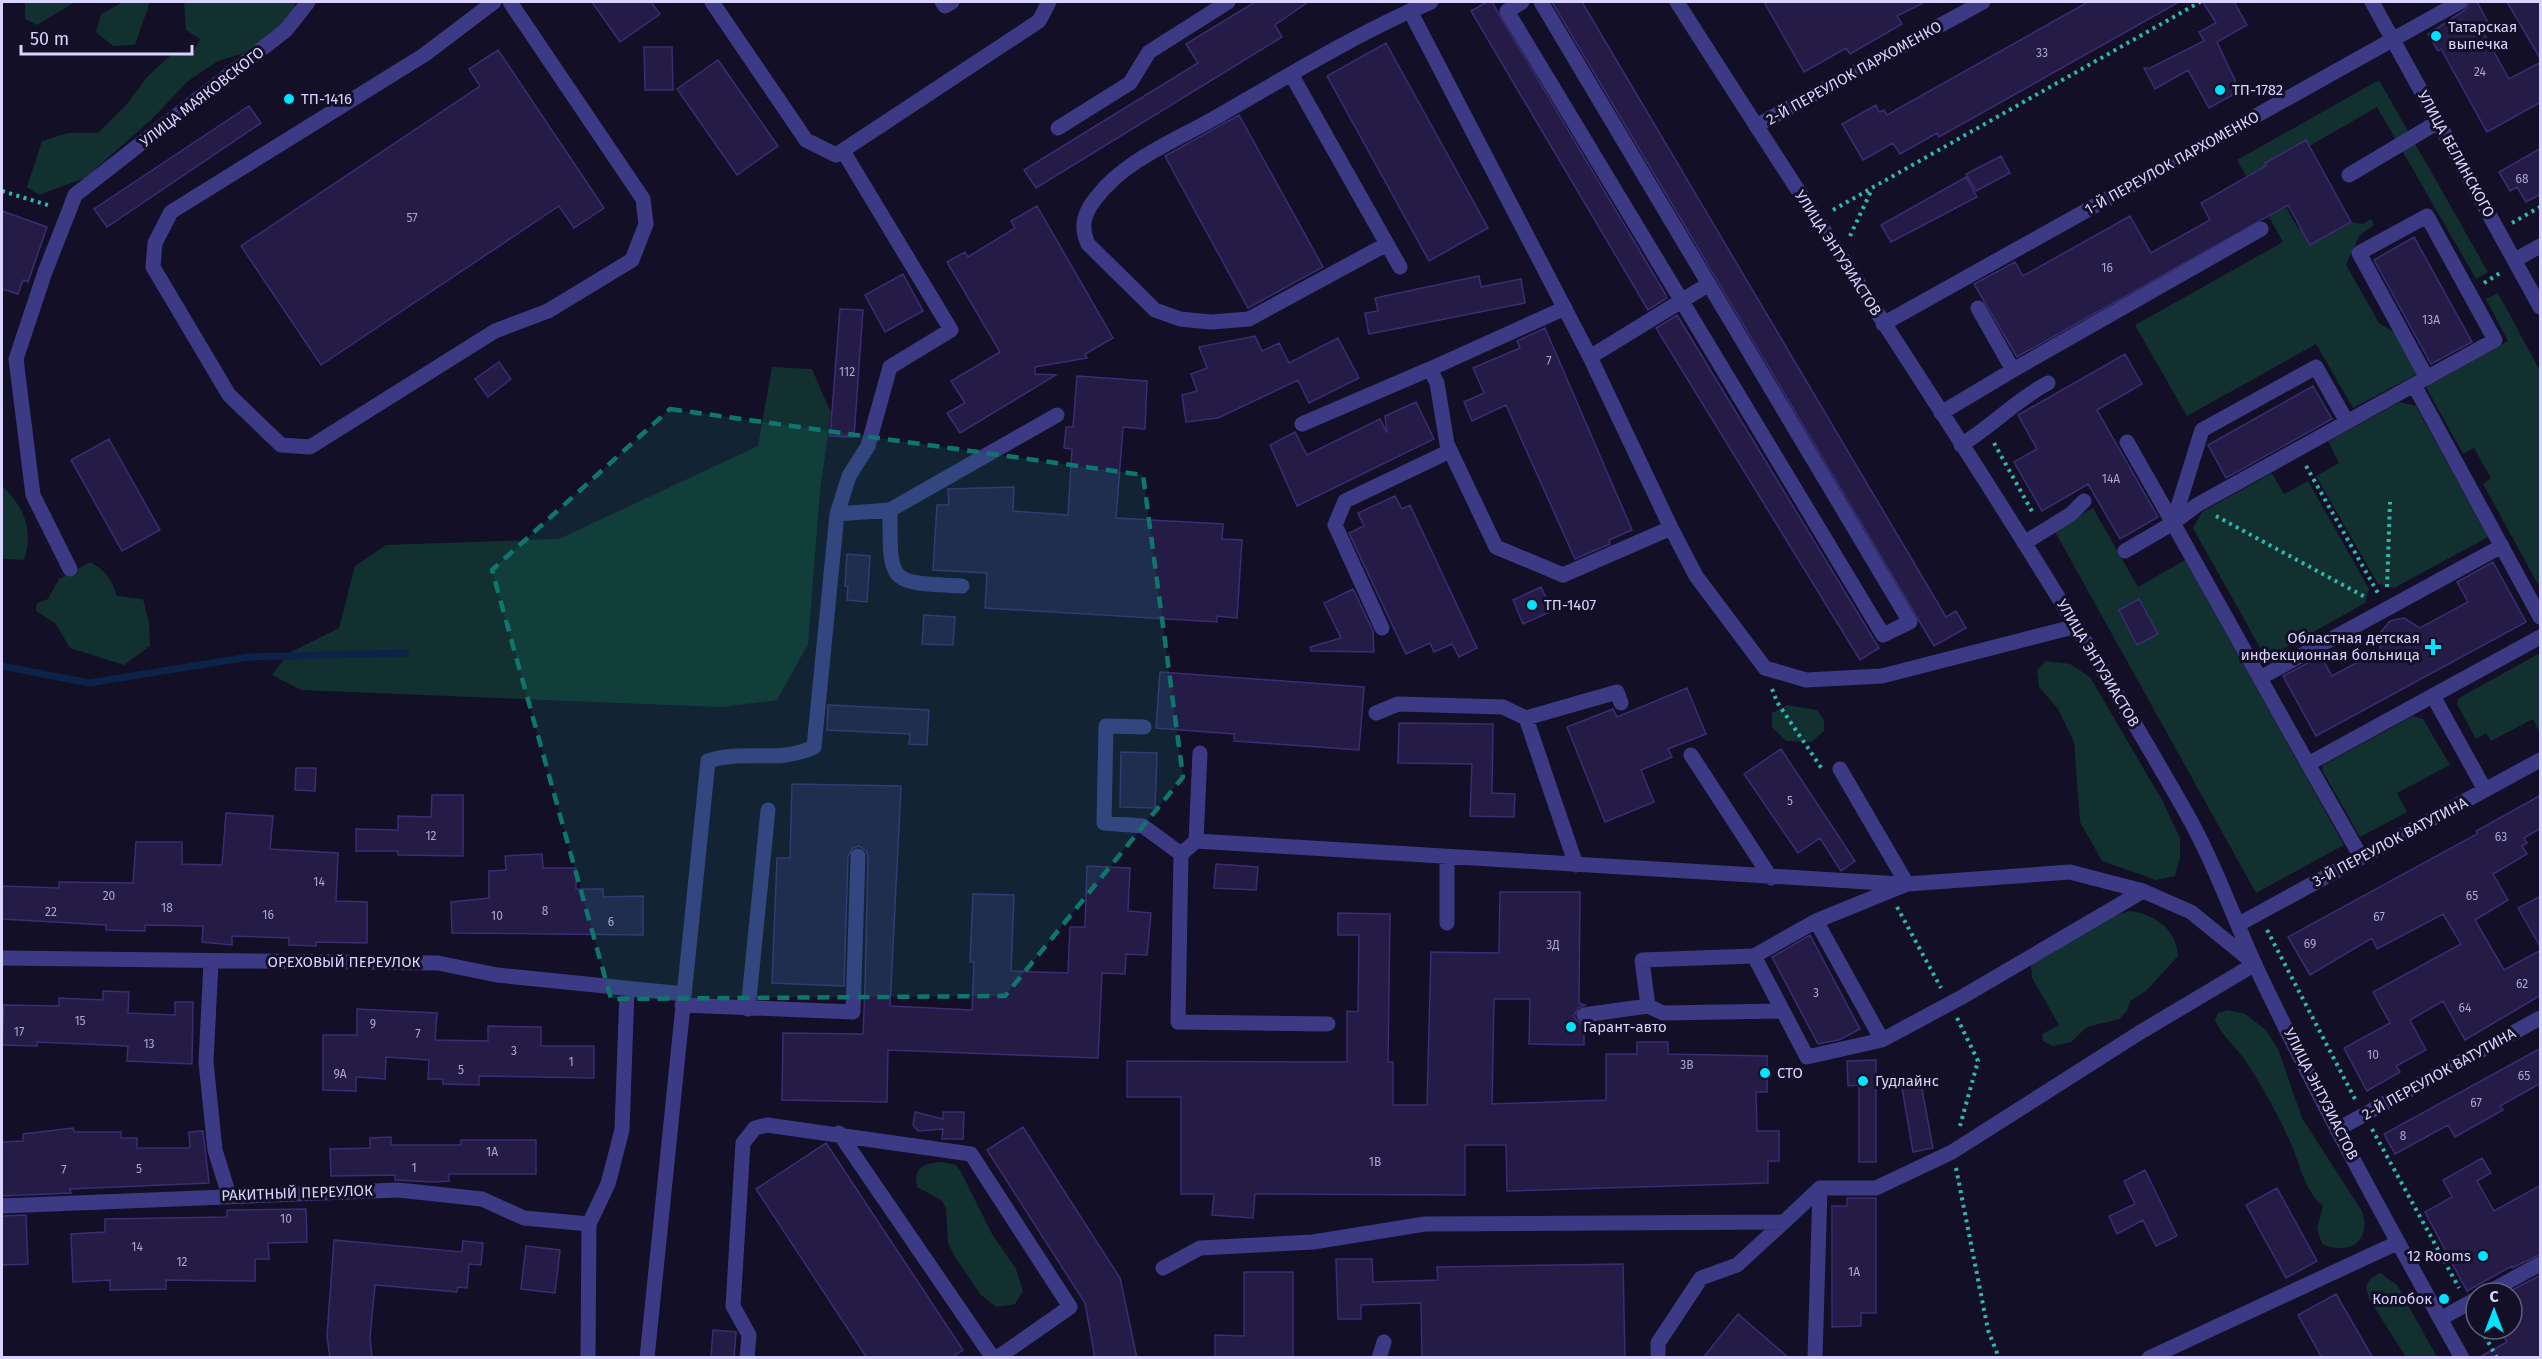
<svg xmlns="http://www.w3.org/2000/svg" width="2542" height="1359" viewBox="0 0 2542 1359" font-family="'Fira Sans',sans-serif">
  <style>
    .green { fill: #12302f }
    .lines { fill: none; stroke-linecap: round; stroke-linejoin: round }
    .stream { stroke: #0c2248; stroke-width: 7 }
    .building { fill: #241b47; stroke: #3b2d73; stroke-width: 1.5 }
    .path { stroke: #2fb8b0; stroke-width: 4; stroke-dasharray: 3 4.5; stroke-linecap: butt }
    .minor { stroke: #3d3a85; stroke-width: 15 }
    .marked { fill: #0f766e; fill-opacity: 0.2; stroke: #0f766e; stroke-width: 4.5; stroke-dasharray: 12 8; stroke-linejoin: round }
    .poi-dot { fill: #00e5ff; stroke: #130f26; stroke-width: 2 }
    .labels { text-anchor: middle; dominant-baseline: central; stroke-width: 6; stroke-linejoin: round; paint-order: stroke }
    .number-label { font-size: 12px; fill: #aca6d1 }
    .poi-label { font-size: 15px; fill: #d9d4ff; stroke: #130f26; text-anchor: start }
    .street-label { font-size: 15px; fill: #d9d4ff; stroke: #130f26 }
  </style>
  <rect width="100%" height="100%" fill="#130f26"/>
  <path class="green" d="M25,2H75L37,25L25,19Z
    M120,2H150L135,45L113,46L96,32L101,14L120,4Z
    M184,2H296L288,23L251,51L218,61L188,81L151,120L85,178L39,195L27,187L42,141L68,133H98L127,104L147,77L172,54L193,53L200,39L186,30Z
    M2379,80L2488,272L2476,279L2377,107L2266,171L2298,228L2312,219L2323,238L2352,222L2363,224L2371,219L2374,225L2359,236L2346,265L2379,323L2395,333L2417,374L2353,408L2316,344L2187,416L2135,325L2283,242L2237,160Z
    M2498,293L2540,371V588L2483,484L2491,478L2474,448L2463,454L2426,387L2508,341L2486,299Z
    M772,367L812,369L831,413L820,491L808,644L777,700L721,707L301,690L272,675L289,653L339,628L355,566L386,545L559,539L758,446Z
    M2400,402L2416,406L2488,537L2394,588L2378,584L2316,476L2339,463L2328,441Z
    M2272,473L2284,494L2308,481L2369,589L2365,603L2283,649L2262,651L2193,528L2202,512Z
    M2,486C24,506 34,531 24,560L4,559L2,553Z
    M2093,508L2138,587L2185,560L2344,845L2256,893L2054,530Z
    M90,562C106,571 111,578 117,596L143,599L149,622L150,646L124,665L70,648L55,623L36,611L37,603L48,599L59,579Z
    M2540,653V733L2533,719L2491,741L2486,733L2476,739L2457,704L2459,698Z
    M2046,661L2070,664L2090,677L2162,800L2180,838V857L2175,876L2156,880L2102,861L2080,822L2074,742L2058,709L2039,687L2037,670Z
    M1787,705L1817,710L1824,720V731L1811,742L1786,741L1772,727V713Z
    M2413,716L2423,719L2450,765L2397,793L2407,812L2360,837L2322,770L2323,765Z
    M2130,911C2155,914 2177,930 2178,956L2146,991L2131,1000L2127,1011L2119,1019L2087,1027L2071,1042L2053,1046L2043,1041L2042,1034L2059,1025L2032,978L2031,964L2091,922Z
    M2228,1010L2245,1014L2266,1030L2278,1049L2302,1118L2362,1211C2372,1242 2349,1256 2322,1244L2317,1229L2323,1206C2303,1190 2300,1161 2288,1137C2276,1111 2261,1084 2245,1060C2235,1046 2222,1036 2215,1020L2218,1013Z
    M942,1162L956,1165L961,1172L992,1234L1016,1269L1023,1291L1015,1304L996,1307L980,1294L955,1257L948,1243L946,1208L941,1200L917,1187C913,1167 925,1163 942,1162Z
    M2380,1273L2397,1285L2437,1357H2406L2369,1299L2366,1286L2371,1278Z"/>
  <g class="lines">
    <path class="stream" d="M2,666L89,683L249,657L406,653"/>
  </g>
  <path class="building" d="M592,2H651L660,14L620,42Z
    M1255,2H1308L1275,25L1282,37L1036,188L1024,170L1198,63L1186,44Z
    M1487,2H1492L1666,295L1667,298L1648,310L1471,11Z
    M1552,2H1582L1946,617L1956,611L1966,628L1934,646Z
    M1764,2H1925L1897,16L1902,24L1850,54L1846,48L1804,72Z
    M2088,2H2179L1939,137L1937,133L1900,154L1893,143L1863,160L1842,124L1876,105L1879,112L1884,110L1887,115Z
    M2203,2H2234L2247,25L2217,42L2240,91L2209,108L2188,70L2155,89L2144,68H2150L2204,41L2199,32L2216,23Z
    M2470,2H2477L2489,24L2481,28L2509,79L2541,62V102L2487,132L2441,49L2438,51L2428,34L2465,10Z
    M2507,2H2541V60Z
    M1386,43L1488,228L1429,261L1327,76Z
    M644,47H672L673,90H645Z
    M498,50L604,208L574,228L559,206L321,365L241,246L480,86L469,69Z
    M718,60L778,146L737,175L677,89Z
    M249,106L261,123L107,227L94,209Z
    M1239,115L1323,267L1248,308L1165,156Z
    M2306,140L2351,222L2310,245L2288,205L2017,357L1974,284L2015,262L2023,276L2130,216L2151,253L2210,220L2201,203L2266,166L2265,163Z
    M2541,148V194L2526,202L2517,187L2510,191L2499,172Z
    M2001,156L2010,173L1976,191L1966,174Z
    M1966,177L1977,197L1891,242L1881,225Z
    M1037,206L1113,338L1085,354L1087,358L1035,367V374L1056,375L960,433L947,413L965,403L951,381L1000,352L947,262L965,252L968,257L1015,228L1011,221Z
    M2,211L47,227L28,282L23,280L18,294L2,289Z
    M2414,237L2472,342L2431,364L2374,260Z
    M903,274L923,311L885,332L865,295Z
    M1479,276L1481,287L1521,279L1525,303L1369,334L1365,313L1378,311L1375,298Z
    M840,309L863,310L854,437L830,436Z
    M1677,315L1879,648L1860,660L1656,328Z
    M1545,328L1632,530L1609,540L1610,544L1575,559L1506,405L1472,421L1464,402L1484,393L1473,368L1520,348L1517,341Z
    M1255,336L1262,351L1279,343L1289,363L1338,338L1359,378L1309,403L1298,380L1218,418L1186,422L1182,395L1197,391L1191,374L1207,368L1199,347Z
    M2125,354L2142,384L2097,410L2158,517L2120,539L2088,484L2042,511L2014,462L2037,449L2018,415Z
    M499,362L511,379L488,397L475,379Z
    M1077,376L1147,381L1145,429L1123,427L1116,518L1223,524L1222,539L1242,540L1237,618L1217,616V622L985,608L987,573L933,570L937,505H949L948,489L1014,487L1013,511L1068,515L1072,449L1064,448L1066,427H1073Z
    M2313,386L2332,419L2226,478L2208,445Z
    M1416,402L1434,439L1297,506L1270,445L1295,432L1307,455L1380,419L1387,433L1385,416Z
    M109,439L160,530L122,551L71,460Z
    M1395,496L1402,509L1410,505L1477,648L1459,657L1452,644L1434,652L1430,643L1406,654L1349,533L1364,526L1358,513Z
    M847,554L870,556L867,602L847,600L848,587L845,586Z
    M2493,562L2526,622L2316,736L2283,676L2321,656L2332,676L2380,650L2381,632L2390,621L2404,618L2420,628L2468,602L2457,582Z
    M1541,587L1552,611L1523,624L1513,600Z
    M1353,589L1373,631L1374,652L1311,651L1310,647L1341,638L1324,603Z
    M2139,599L2158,634L2137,645L2119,610Z
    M924,615L955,617L953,645L922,644Z
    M1160,672L1364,687L1359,750L1234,741V734L1156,728Z
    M1687,688L1706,734L1668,749L1672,757L1641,770L1654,802L1605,822L1567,727L1613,709L1617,717Z
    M828,705L929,710L927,745L909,744L910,734L827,730Z
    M1399,723L1493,724L1492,793L1515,794L1514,817L1470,816L1472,764L1398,763Z
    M1781,749L1855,861L1841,871L1820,838L1798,853L1744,774Z
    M1121,752L1157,753L1155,808L1120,807Z
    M296,768H316L315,791L295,790Z
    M792,784L901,786L890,1006L972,1010L974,962H970L973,894L1014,895L1011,971L1068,973L1070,927H1085L1087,866L1130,868L1128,911L1151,913L1147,955L1126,954L1125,974L1102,973L1098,1058L888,1050L887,1102L782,1100L783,1033L863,1034L865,987L868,856L866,851L859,846L853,848L848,856L844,986L772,983L777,858H790Z
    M432,795H463V856L398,855V851H356V829L398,830V816L431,817Z
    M2541,795V828L2524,838L2527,843L2522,846L2527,854L2493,874L2508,900L2475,920L2504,970L2541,950V995L2465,1040L2443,1001L2410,1020L2426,1050L2396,1066L2400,1072L2367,1091L2344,1048L2390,1023L2373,992L2461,944L2443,914L2377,949L2372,938L2310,975L2288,937L2477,834L2476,831Z
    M226,813L273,816L270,849L338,853L336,901L367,902V943L316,942V946L289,945V938L232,936V945L202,942L203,926L145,925V931L106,930V925L2,919V886L59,888V882L133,883L136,842H182V864L222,865Z
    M542,854L543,868H576V889H603V897L643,896V935L452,933L451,902L489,898V871L506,870L505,856Z
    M1216,864L1258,867L1256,890L1214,888Z
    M1500,892H1580L1579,1003L1585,1005L1578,1008L1574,1016L1577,1021L1584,1025V1045L1529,1044L1530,999H1494L1492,1104L1606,1100V1054H1637V1042H1668V1054L1767,1056V1092H1756L1757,1131H1779V1161H1768V1183L1507,1191L1506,1145H1465V1195L1255,1194L1253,1218L1212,1215L1214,1194H1181V1097H1127V1061L1347,1062V1011L1358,1012L1359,935H1338V913L1390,914L1388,1062H1393V1105H1427L1431,952L1499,953Z
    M2541,896V948L2518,908Z
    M1810,935L1860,1029L1839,1040L1818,1044L1772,957Z
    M103,991L129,992L128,1013L175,1015V1002H193L192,1064L127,1061L128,1046L37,1042V1046L2,1045L4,1005L59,1006V998L103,1000Z
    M357,1009L437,1013L435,1040L488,1041V1026L541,1027V1046H594V1078L479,1076V1085L443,1084V1079H428L429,1060L386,1057L385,1079L356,1077V1091L323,1090V1035H357Z
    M2541,1048V1083L2500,1106L2503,1110L2455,1137L2448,1125L2395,1154L2384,1134Z
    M1876,1060V1162H1859V1085L1848,1086L1847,1061Z
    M1921,1084L1933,1148L1913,1152L1902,1088Z
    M915,1112L943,1119V1112H964L963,1139H942L943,1129L918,1131L913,1125Z
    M1023,1127L1120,1278L1137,1358H1095L1085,1303L987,1150Z
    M73,1128L74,1132H121V1138H137V1148H190L189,1132L203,1131L209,1183L70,1189L71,1193L2,1196V1142L23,1141V1134Z
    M391,1137V1145H461V1140H536V1174H449V1181L433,1182L395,1180V1175L331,1176L330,1149L370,1148V1138Z
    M826,1143L963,1350L951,1358H867L756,1189Z
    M2482,1158L2491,1173L2477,1181L2494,1211L2541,1185V1254L2512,1268V1266L2467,1291L2425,1212L2452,1197L2443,1180Z
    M2145,1170L2177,1236L2156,1246L2143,1220L2117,1234L2109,1216L2135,1204L2124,1181Z
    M2277,1188L2317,1261L2286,1278L2246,1205Z
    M1847,1198H1876V1313H1861V1326L1832,1327V1206H1847Z
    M306,1209L307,1242L268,1243L269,1259H255V1281L166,1280V1289L110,1290V1280L73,1282L71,1234L105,1232V1219L227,1217V1210Z
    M26,1215L28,1264L2,1265V1216Z
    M334,1240L462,1252L463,1241L483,1243L481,1265L469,1264L467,1288L458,1287L457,1292L375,1285L370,1338L372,1358H330L327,1336Z
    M526,1246L560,1250L555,1293L521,1289Z
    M1336,1259H1372L1373,1282L1438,1280L1437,1267L1623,1264L1625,1358H1422L1421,1303L1361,1305V1319H1338Z
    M1244,1272H1293V1358H1215V1335L1244,1336Z
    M2541,1275V1358H2478L2507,1342L2500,1329H2512V1290Z
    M2336,1294L2373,1358H2322L2298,1315Z
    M1738,1314L1789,1358H1703Z
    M713,1330L736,1332L734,1358H711Z"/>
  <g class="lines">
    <path class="path" d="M2,191L51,206
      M1833,210L2200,2
      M2512,223L2540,207
      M1850,236L1872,189
      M2484,283L2500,273
      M1994,443L2034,515
      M2306,466L2379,595
      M2216,516L2367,598
      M2387,587L2390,502
      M1772,689L1777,702L1822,769
      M1897,907L1941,988
      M2267,930L2355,1099
      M1957,1018L1978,1061L1960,1126
      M2372,1129L2459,1288
      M1956,1168L1988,1330L1999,1358
      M2481,1329L2497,1358"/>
    <path class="minor" d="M494,2L424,55L171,212L155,243L153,267L229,395L281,445L310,447L495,331L548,311L632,260L646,224L643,199L510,2
      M712,2L806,140L836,155L1039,21L1049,2
      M942,2L945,6L952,2
      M1431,2L1410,11L1590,357L1671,528
      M1522,2L1507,11L1883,635L1910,622L1541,2
      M1677,2C1847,270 2027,533 2184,809C2213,859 2232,914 2256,967C2319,1100 2390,1229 2462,1358
      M2372,2L2540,307
      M1291,74L1400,267
      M1756,126L1983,2
      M1058,128L1130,83L1149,52L1228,2
      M2349,175L2438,122
      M1387,244L1249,319L1211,322L1180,319L1155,310L1088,244C1080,226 1084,213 1096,198C1124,161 1174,141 1213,119C1278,82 1342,42 1410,11
      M2515,260L2540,246
      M1883,324L2460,2
      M1590,357L1709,284
      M1430,369L1565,308
      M2013,370L2261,229
      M2427,378L2359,253L2427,216L2495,340L2197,505L2173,523L2308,764L2540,637
      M2414,385L2540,617
      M1941,413L2013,370L1978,308
      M1302,424L1430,369L1437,383L1447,444L1496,547L1563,575L1671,528L1696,576L1765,668L1806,680L1882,676L2077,626
      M2127,442L2173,523
      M1961,445C1992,426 2016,400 2048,383
      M890,510C890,586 888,582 962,586
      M837,514L890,510L1057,415
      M2024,543L2071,514L2084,501
      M2125,551L2173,523L2202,430L2316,367L2347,422
      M70,569L33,495L16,359L45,272L69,211L75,195L286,30L308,2
      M1382,628L1335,525L1345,501L1450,451
      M2260,678L2502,546
      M2433,696L2485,790
      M1376,713L1398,704L1503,707L1526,718L1576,865
      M1526,718L1617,692L1621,703
      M1144,727L1106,726L1104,823L1143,826L1181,854
      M1691,755L1771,878
      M2308,764L2361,857
      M1840,769L1907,884L2070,872L2143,891
      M1196,841L1200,753
      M1447,857V923
      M1816,921L1882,1040
      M2239,924L2540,760
      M1754,956L1642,960L1648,1006L1663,1013L1782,1011
      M2,958L438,963L497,975L684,994
      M211,962L206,1062L215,1150L229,1195
      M682,1005L853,1012L858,856
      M748,1009L768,810
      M1584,1015L1648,1006
      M1328,1024L1178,1022L1181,854L1196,841L1901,884
      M2338,1129L2540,1018
      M839,1133L993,1358
      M2,1206L398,1190L482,1199L524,1218L589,1224
      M1163,1268L1200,1248L1313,1242L1425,1224L1784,1222L1820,1188
      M2487,1293L2540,1264
      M2440,1319L2476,1299
      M588,1358L589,1224L608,1184L622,1130L627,990
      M647,1358L708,761C745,749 778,764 814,747L837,514L849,476L868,446L890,367L951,330L843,151
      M747,1358L749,1335L733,1306L743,1143L755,1128L767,1125L971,1154L1070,1307L997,1358
      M1379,1358L1384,1342
      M1658,1358V1343L1701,1278L1737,1265L1784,1222
      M1815,1358L1820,1188H1876L1952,1152L2139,1033L2255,964L2191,912L2143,891L1962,997L1882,1040L1807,1057L1754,956L1816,921L1907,884
      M2149,1358L2397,1243"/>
  </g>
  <path class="marked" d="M670,409L1143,475L1183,777L1005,996L611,999L492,570Z"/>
  <g class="poi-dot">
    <circle cx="2436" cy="36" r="6"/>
    <circle cx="2220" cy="90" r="6"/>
    <circle cx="289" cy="99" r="6"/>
    <circle cx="1532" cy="605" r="6"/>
    <path d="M2430 638h6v6h6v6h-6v6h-6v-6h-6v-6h6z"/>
    <circle cx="1571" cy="1027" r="6"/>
    <circle cx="1765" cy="1073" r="6"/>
    <circle cx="1863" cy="1081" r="6"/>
    <circle cx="2483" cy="1256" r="6"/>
    <circle cx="2444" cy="1299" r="6"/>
  </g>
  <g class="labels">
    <g class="number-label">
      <text x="2042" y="53">33</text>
      <text x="2480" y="72">24</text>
      <text x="2522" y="179">68</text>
      <text x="412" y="218">57</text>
      <text x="2107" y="268">16</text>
      <text x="2431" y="320">13А</text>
      <text x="1549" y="361">7</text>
      <text x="847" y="372">112</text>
      <text x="2111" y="479">14А</text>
      <text x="1790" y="801">5</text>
      <text x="431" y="836">12</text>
      <text x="2501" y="837">63</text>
      <text x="319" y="882">14</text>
      <text x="109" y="896">20</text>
      <text x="2472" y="896">65</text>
      <text x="167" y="908">18</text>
      <text x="545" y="911">8</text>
      <text x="51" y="912">22</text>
      <text x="268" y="915">16</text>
      <text x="497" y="916">10</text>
      <text x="2379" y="917">67</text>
      <text x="611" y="922">6</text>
      <text x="2310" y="944">69</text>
      <text x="1553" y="945">3Д</text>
      <text x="2522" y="984">62</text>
      <text x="1816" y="993">3</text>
      <text x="2465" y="1008">64</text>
      <text x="80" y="1021">15</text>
      <text x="373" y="1024">9</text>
      <text x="19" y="1032">17</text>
      <text x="418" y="1034">7</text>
      <text x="149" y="1044">13</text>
      <text x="514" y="1051">3</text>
      <text x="2373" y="1055">10</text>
      <text x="571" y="1062">1</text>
      <text x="1687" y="1065">3В</text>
      <text x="461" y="1070">5</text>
      <text x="340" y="1074">9А</text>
      <text x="2524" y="1076">65</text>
      <text x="2476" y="1103">67</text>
      <text x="2403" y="1136">8</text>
      <text x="492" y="1152">1А</text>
      <text x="1375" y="1162">1В</text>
      <text x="414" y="1168">1</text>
      <text x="139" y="1169">5</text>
      <text x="64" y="1170">7</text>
      <text x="286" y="1219">10</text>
      <text x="137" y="1247">14</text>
      <text x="182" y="1262">12</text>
      <text x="1854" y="1272">1А</text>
    </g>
    <g class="poi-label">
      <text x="2448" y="27">Татарская<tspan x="2448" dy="17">выпечка</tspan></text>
      <text x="2232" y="90">ТП-1782</text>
      <text x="301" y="99">ТП-1416</text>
      <text x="1544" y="605">ТП-1407</text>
      <text x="2420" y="638" text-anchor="end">Областная детская<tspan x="2420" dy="17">инфекционная больница</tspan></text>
      <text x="1583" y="1027">Гарант-авто</text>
      <text x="1777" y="1073">СТО</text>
      <text x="1875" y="1081">Гудлайнс</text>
      <text x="2471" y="1256" text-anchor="end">12 Rooms</text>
      <text x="2432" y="1299" text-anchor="end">Колобок</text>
    </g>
    <g class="street-label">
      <text transform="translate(1854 73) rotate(-29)">2-Й ПЕРЕУЛОК ПАРХОМЕНКО</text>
      <text transform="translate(202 97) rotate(-38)">УЛИЦА МАЯКОВСКОГО</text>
      <text transform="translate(2456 154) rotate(61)">УЛИЦА БЕЛИНСКОГО</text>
      <text transform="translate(2172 163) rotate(-29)">1-Й ПЕРЕУЛОК ПАРХОМЕНКО</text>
      <text transform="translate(1838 253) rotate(57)">УЛИЦА ЭНТУЗИАСТОВ</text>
      <text transform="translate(2098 663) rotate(59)">УЛИЦА ЭНТУЗИАСТОВ</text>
      <text transform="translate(2390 842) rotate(-28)">3-Й ПЕРЕУЛОК ВАТУТИНА</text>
      <text x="344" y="962">ОРЕХОВЫЙ ПЕРЕУЛОК</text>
      <text transform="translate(2439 1074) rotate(-29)">2-Й ПЕРЕУЛОК ВАТУТИНА</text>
      <text transform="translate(2321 1094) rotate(63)">УЛИЦА ЭНТУЗИАСТОВ</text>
      <text transform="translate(297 1193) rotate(-2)">РАКИТНЫЙ ПЕРЕУЛОК</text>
    </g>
  </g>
  <rect width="2542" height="1359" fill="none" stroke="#d9d4ff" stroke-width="6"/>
  <g transform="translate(2494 1311)"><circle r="28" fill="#130f26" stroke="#625e7d" stroke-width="1.5"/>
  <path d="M0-4.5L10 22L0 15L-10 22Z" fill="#00e5ff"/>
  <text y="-9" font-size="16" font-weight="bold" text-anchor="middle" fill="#d9d4ff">С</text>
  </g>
  <path d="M21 45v9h171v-9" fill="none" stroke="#d9d4ff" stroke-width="3"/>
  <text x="30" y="45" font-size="18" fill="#d9d4ff" stroke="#130f26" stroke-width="4.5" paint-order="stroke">50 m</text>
</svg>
